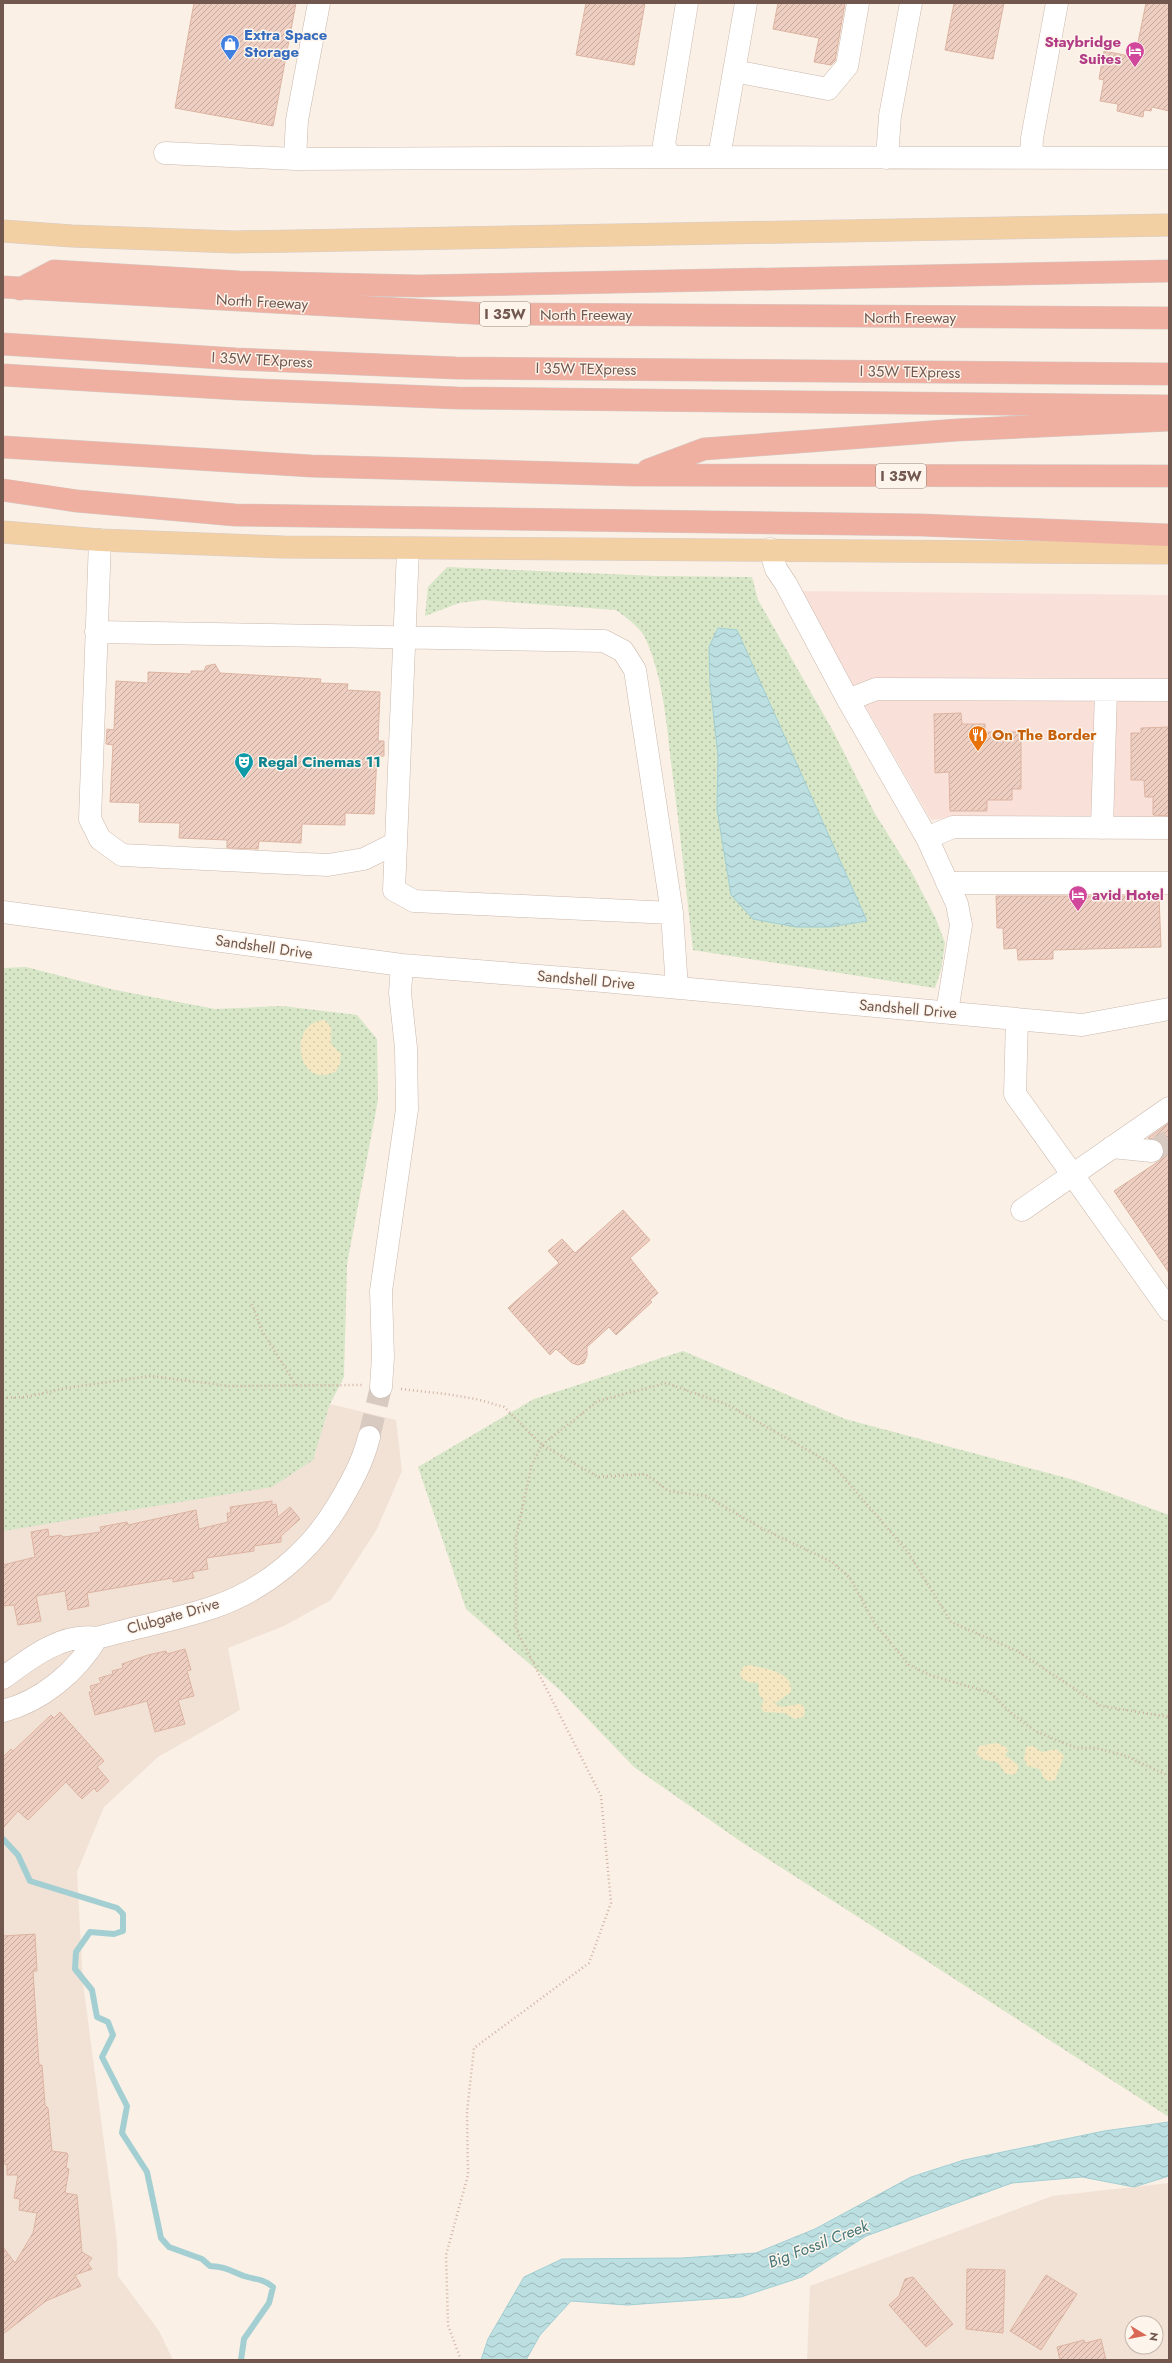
<svg xmlns="http://www.w3.org/2000/svg" width="1172" height="2363" viewBox="0 0 1172 2363" font-family="Jost,sans-serif">
  <style>
    .residential { fill: #f1e2d5; fill-rule: evenodd }
    .commercial { fill: #f9e1da }
    .grass { fill: url(#grass-dots) }
    .sand { fill: url(#sand-dots) }
    .water { fill: url(#water-waves); stroke: #a3cfd3 }
    .lines { fill: none; stroke-linecap: round; stroke-linejoin: round }
    .stream { stroke: #a3cfd3; stroke-width: 6 }
    .building { fill: url(#building-hatch); stroke: #deb4a2 }
    .minor-tunnel { stroke: #d8cac0; stroke-width: 22; stroke-dasharray: 22 11; stroke-linecap: butt }
    .minor-casing { stroke: #cbb8ad; stroke-width: 23 }
    .major-casing { stroke: #d4cdca; stroke-width: 23 }
    .highway-casing { stroke: #d4cdca; stroke-width: 23 }
    .path { stroke: #d2b1a3; stroke-width: 2.5; stroke-dasharray: 1 3; stroke-linecap: butt }
    .minor { stroke: #fff; stroke-width: 22 }
    .major { stroke: #f3cfa4; stroke-width: 22 }
    .highway { stroke: #efb0a2; stroke-width: 22 }
    .labels { text-anchor: middle; dominant-baseline: central; stroke-width: 3; stroke-linejoin: round; paint-order: stroke }
    .shield { fill: #fdf5ec; stroke: #9b867d; stroke-width: 1 }
    .shield-label { font-size: 14px; font-weight: bold; fill: #71574d }
    .shop-label { font-size: 15px; font-weight: bold; fill: #366cbe; stroke: #fdf5ec; text-anchor: start }
    .hotel-label { font-size: 15px; font-weight: bold; fill: #b23c85; stroke: #fdf5ec; text-anchor: end }
    .street-label { font-size: 15px; fill: #71574d; stroke: #fdf5ec }
    .food-label { font-size: 15px; font-weight: bold; fill: #c56008; stroke: #fdf5ec; text-anchor: start }
    .culture-label { font-size: 15px; font-weight: bold; fill: #0d838f; stroke: #fdf5ec; text-anchor: start }
    .water-label { font-size: 16px; font-style: italic; fill: #46777b; stroke: #fdf5ec }
  </style>
  <defs>
    <pattern id="grass-dots" width="8" height="8" patternUnits="userSpaceOnUse"><rect width="8" height="8" fill="#d6e6c6"/><path d="M2 2h.1M6 6h.1" fill="none" stroke="#b2bda3" stroke-width="1.8" stroke-linecap="round"/></pattern>
    <pattern id="sand-dots" width="8" height="8" patternUnits="userSpaceOnUse"><rect width="8" height="8" fill="#f6e7c3"/><path d="M2 2h.1M6 6h.1" fill="none" stroke="#d6c8a9" stroke-width="1.8" stroke-linecap="round"/></pattern>
    <pattern id="water-waves" width="16" height="10" patternUnits="userSpaceOnUse"><rect width="16" height="10" fill="#bcdfe2"/><path d="M0 5q4-4 8 0t8 0" fill="none" stroke="#9db8b9"/></pattern>
    <pattern id="building-hatch" width="6" height="6" patternUnits="userSpaceOnUse"><rect width="6" height="6" fill="#edcec0"/><path d="M-1 1l2-2M0 6l6-6M5 7l2-2" fill="none" stroke="#c4aa9e"/></pattern>
  </defs>
  <rect width="100%" height="100%" fill="#faf0e6"/>
  <path class="residential" d="M330,1404L396,1420L402,1471L377,1529L331,1600L284,1626L228,1648L240,1710L158,1757L104,1807L77,1872L83,1983L117,2241L118,2276L159,2331L173,2360H3V1531L313,1460Z
    M1169,2183V2360H807L810,2286L1052,2196ZM1132,2323H1156V2347H1132Z"/>
  <path class="commercial" d="M799,591L1169,595V819L952,818L931,820Z"/>
  <path class="grass" d="M447,567L656,576L752,577L758,600L833,731L874,812L912,873L936,919L945,943L941,970L935,988L693,950C686,890 680,830 672,770C667,728 664,682 647,642C642,628 628,619 616,610L483,600L459,603L425,616L428,587Z
    M26,967L115,990L215,1009L282,1006L357,1015L377,1039L378,1100L347,1264L344,1377L330,1404L313,1460L272,1487L3,1531V968Z
    M683,1351L845,1419L1074,1480L1169,1515V2117L740,1841L634,1767L560,1690L466,1609L418,1467L534,1399Z"/>
  <path class="sand" d="M325,1020L331,1027V1044L341,1054L340,1064L336,1071C298,1093 285,1022 325,1020Z
    M750,1665C764,1669 794,1671 791,1692L774,1704L782,1707L800,1704L804,1706L805,1712L803,1717L795,1719L785,1713L764,1712L761,1707L764,1700L759,1695L758,1683L748,1682L741,1678L740,1672L744,1666Z
    M996,1743L1006,1747L1008,1751L1005,1755L1018,1765V1770L1014,1775L1006,1774L997,1762L984,1760L976,1754L979,1746Z
    M1033,1746L1042,1752L1056,1749L1064,1756L1055,1780L1048,1781L1043,1777L1040,1769L1027,1766L1024,1758L1026,1747Z"/>
  <path class="water" d="M718,628L737,630L867,921L829,927H796L753,919L731,895L717,809L718,756L710,683L709,647Z
    M1169,2122V2176L1134,2187L1082,2177L1012,2183L866,2236L802,2277L741,2297L627,2305L571,2301L540,2335L526,2360H481L488,2339L524,2277L562,2259L682,2258L756,2253L815,2229L911,2177L964,2160L1104,2131Z"/>
  <g class="lines">
    <path class="stream" d="M3,1839L18,1855L30,1881L117,1908L123,1914V1931L114,1934L90,1932L76,1952L75,1969L92,1990L97,2017L108,2022L113,2035L102,2057L127,2106L122,2133L147,2172L161,2238L169,2247L202,2259L210,2266C226,2267 229,2270 244,2276C256,2280 262,2278 273,2287L269,2303L244,2339L241,2360"/>
  </g>
  <path class="building" d="M194,3H296L273,126L175,108Z
    M586,3H645L634,65L576,55Z
    M778,3H845L835,61L831,65L814,62L819,38L773,29Z
    M954,3H1004L993,59L945,50Z
    M1146,3H1169V111L1152,107L1151,111L1144,110L1143,117L1117,111L1118,104L1100,101L1104,80L1099,79L1104,51L1135,57Z
    M215,664L220,673L321,679L320,683L348,684L347,690L380,692L378,741H384V756H377L374,814L345,813V825L302,824L301,843L259,841L258,849L227,848V840L179,838L180,823L139,822L140,803L110,802L113,745L106,744L107,729L114,730L116,681L148,683V672L191,674V671H204L206,666Z
    M961,713L962,724H985V732H1021V789H1012V800H987V811H950L949,772L935,773L934,714Z
    M1169,727V816L1153,815V797H1145L1144,780H1131V733H1141V728Z
    M996,896H1159L1161,947L1053,950V959L1018,960L1017,948L1004,949L1003,928H997Z
    M1169,1123V1273L1114,1191L1162,1159L1164,1152L1163,1146L1159,1141L1148,1138Z
    M623,1210L650,1240L630,1258L658,1293L650,1300L652,1302L616,1335L609,1327L587,1347V1356L584,1363L578,1365L572,1363L556,1349L550,1355L508,1308L559,1263L548,1251L562,1239L575,1253Z
    M272,1501V1505L276,1504L278,1517L290,1507L300,1519L281,1536V1542L254,1546V1551L206,1558L208,1569L192,1572L194,1578L173,1582V1578L87,1593L89,1606L68,1610L65,1591L36,1596L41,1621L24,1624L18,1625L14,1605L3,1606V1565L35,1557L31,1532L48,1529L49,1537L60,1535L64,1537L101,1532L100,1527L127,1522L128,1525L196,1510L199,1529L228,1522L227,1513H231L230,1507Z
    M185,1649L191,1670L187,1671L194,1696L178,1700L185,1724L155,1732L147,1701L95,1715L89,1692H92L90,1686L101,1683L99,1678L113,1674L112,1671L123,1668L122,1664L148,1655L166,1651L167,1654Z
    M60,1712L104,1761L97,1767L109,1781L97,1792L94,1788L82,1799L66,1782L28,1820L18,1811L3,1828V1757L11,1749L13,1751L51,1715L54,1718Z
    M35,1934L37,1971H33L39,2065H42L45,2105L48,2108L52,2151L67,2153L68,2156L66,2168L69,2169L65,2193L77,2195L82,2252L92,2258L88,2264L92,2269L75,2275L81,2286L46,2301L3,2334V2247L15,2263L33,2233L37,2213L19,2210L20,2199L14,2198L18,2175H7V2165L3,2163V1936Z
    M967,2269L1005,2270L1003,2333L966,2329Z
    M1046,2275L1077,2294L1041,2350L1010,2331Z
    M913,2277L953,2324L926,2347L889,2305L899,2296L905,2279Z
    M1101,2339L1106,2360H1060L1057,2347L1084,2340L1085,2343Z"/>
  <g class="lines">
    <path class="minor-tunnel" d="M1152,1151L1169,1141
      M369,1437L381,1387"/>
    <g class="minor-casing">
      <path id="minor" d="M319,3L297,120L295,159L685,157L1169,158
        M734,71L828,89L847,66L858,3
        M165,153L295,159
        M670,157L664,144L687,3
        M719,157L746,3
        M887,158L890,116L911,3
        M1031,158L1032,138L1057,3
        M100,540L90,819L100,839L122,855L328,865L364,859L396,843L408,549
        M770,549L776,569L786,584L848,700L927,838L957,904L961,925L947,1012
        M96,632L604,641L623,651L635,670L672,913L677,988
        M848,700L876,689L1169,690
        M1102,828L1106,690
        M927,838L953,827L1169,828
        M396,843L394,890L414,901L672,913
        M947,883H1169
        M3,912L402,965L603,981L1082,1025L1169,1009
        M1017,1019L1015,1094L1169,1310
        M1112,1147L1152,1151
        M1022,1210L1169,1108
        M381,1387L383,1357L381,1291L407,1109L406,1048L400,993L402,965
        M3,1678C30,1658 61,1633 97,1638C136,1627 176,1620 214,1607C266,1589 310,1552 338,1505C351,1483 363,1462 369,1437
        M3,1711C42,1701 76,1672 97,1638"/>
    </g>
    <g class="major-casing">
      <path id="major" d="M3,231L72,236L234,242L1169,225
        M3,532L100,540L283,547L1169,553"/>
    </g>
    <g class="highway-casing">
      <path id="highway" d="M3,287L490,314L1169,318
        M20,289L54,271L239,282L419,286L1169,271
        M3,344L236,359L456,368L1169,374
        M3,375L238,389L457,398L1169,406
        M3,447L311,466L633,475L1169,476
        M648,470L704,449L957,430L1169,420
        M3,490L77,501L235,515L922,525L1169,535"/>
    </g>
    <path class="path" d="M252,1304L262,1331L296,1385
      M401,1389L446,1394L476,1399L504,1407L542,1445L598,1477L645,1474L669,1491L706,1496L761,1528L832,1562L850,1578L875,1624L909,1665L930,1675L991,1693L1010,1712L1035,1731L1076,1748H1096L1126,1756L1169,1776
      M3,1398L26,1397L66,1388L151,1376L229,1386L362,1385
      M461,2360L448,2325L446,2255L468,2175L467,2112L474,2048L589,1963L611,1903L601,1796L516,1629V1537L532,1464L542,1445L598,1401L666,1383L728,1405L832,1464L908,1552L951,1622L1017,1651L1101,1706L1169,1717"/>
    <use href="#minor" class="minor"/>
    <use href="#major" class="major"/>
    <use href="#highway" class="highway"/>
  </g>
  <defs>
    <g id="shop-pin" transform="scale(1)"><path d="M0 17L-7.5 6A9.5 9.5 0 1 1 7.5 6Z" fill="#3f7fe0" stroke="#fdf5ec"/><path d="M-5-2.5h2.3a2.7 3.5 0 0 1 5.4 0H5L5.5 6h-11ZM-1.5-2.5h3a1.5 2.3 0 0 0-3 0Z" fill="#fff"/></g>
    <g id="hotel-pin" transform="scale(1)"><path d="M0 17L-7.5 6A9.5 9.5 0 1 1 7.5 6Z" fill="#d1479c" stroke="#fdf5ec"/><path d="M-6-4.5h1.5V1H6V5H4.5V3h-9V5H-6ZM-4 0a1.8 1.8 0 1 1 3.6 0ZM.5 0V-2.5h3Q6-2.5 6 0Z" fill="#fff"/></g>
    <g id="restaurant-pin" transform="scale(1)"><path d="M0 17L-7.5 6A9.5 9.5 0 1 1 7.5 6Z" fill="#e8710a" stroke="#fdf5ec"/><path d="M-5-6h1v4h1v-4h1v4h1v-4h1v5L-1.5 .5V6h-2V.5L-5-1ZM5-6V6H3V1.5H1.5Q1.5-4 5-6Z" fill="#fff"/></g>
    <g id="theatre-pin" transform="scale(1)"><path d="M0 17L-7.5 6A9.5 9.5 0 1 1 7.5 6Z" fill="#0f9aa8" stroke="#fdf5ec"/><path d="M-5-5.5Q0-4 5-5.5V0Q5 5 0 6Q-5 5-5 0ZM-3.3-2.5H-1v1.5H-3.3ZM1-2.5H3.3v1.5H1ZM-2.8 1Q0 5.5 2.8 1Z" fill="#fff"/></g>
  </defs>
  <g fill-rule="evenodd">
    <use href="#shop-pin" x="230" y="44"/>
    <use href="#hotel-pin" x="1135" y="51"/>
    <use href="#restaurant-pin" x="978" y="735"/>
    <use href="#theatre-pin" x="244" y="762"/>
    <use href="#hotel-pin" x="1078" y="895"/>
  </g>
  <g class="labels">
    <g class="shield">
      <rect x="480" y="302" width="50" height="24" rx="3"/>
      <rect x="876" y="464" width="50" height="24" rx="3"/>
    </g>
    <g class="shield-label">
      <text x="505" y="314">I 35W</text>
      <text x="901" y="476">I 35W</text>
    </g>
    <g class="shop-label">
      <text x="244" y="35">Extra Space<tspan x="244" dy="17">Storage</tspan></text>
    </g>
    <g class="hotel-label">
      <text x="1121" y="42">Staybridge<tspan x="1121" dy="17">Suites</tspan></text>
      <text x="1092" y="895" text-anchor="start">avid Hotel</text>
    </g>
    <g class="street-label">
      <text transform="translate(262 302) rotate(3)">North Freeway</text>
      <text x="586" y="315">North Freeway</text>
      <text x="910" y="318">North Freeway</text>
      <text transform="translate(262 360) rotate(3)">I 35W TEXpress</text>
      <text transform="translate(586 369) rotate(1)">I 35W TEXpress</text>
      <text transform="translate(910 372) rotate(1)">I 35W TEXpress</text>
      <text transform="translate(264 947) rotate(8)">Sandshell Drive</text>
      <text transform="translate(586 980) rotate(5)">Sandshell Drive</text>
      <text transform="translate(908 1009) rotate(5)">Sandshell Drive</text>
      <text transform="translate(173 1616) rotate(-16)">Clubgate Drive</text>
    </g>
    <g class="food-label">
      <text x="992" y="735">On The Border</text>
    </g>
    <g class="culture-label">
      <text x="258" y="762">Regal Cinemas 11</text>
    </g>
    <g class="water-label">
      <text transform="translate(818 2244) rotate(-21)">Big Fossil Creek</text>
    </g>
  </g>
  <rect width="1172" height="2363" fill="none" stroke="#71574d" stroke-width="8"/>
  <g transform="translate(1144 2335) rotate(100)"><circle r="19" fill="#fdf5ec" stroke="#c5b6ac"/>
  <path d="M0-3L7 15L0 10L-7 15Z" fill="#d96856"/>
  <text y="-6" font-size="11" font-weight="bold" text-anchor="middle" fill="#71574d">N</text>
  </g>
</svg>
